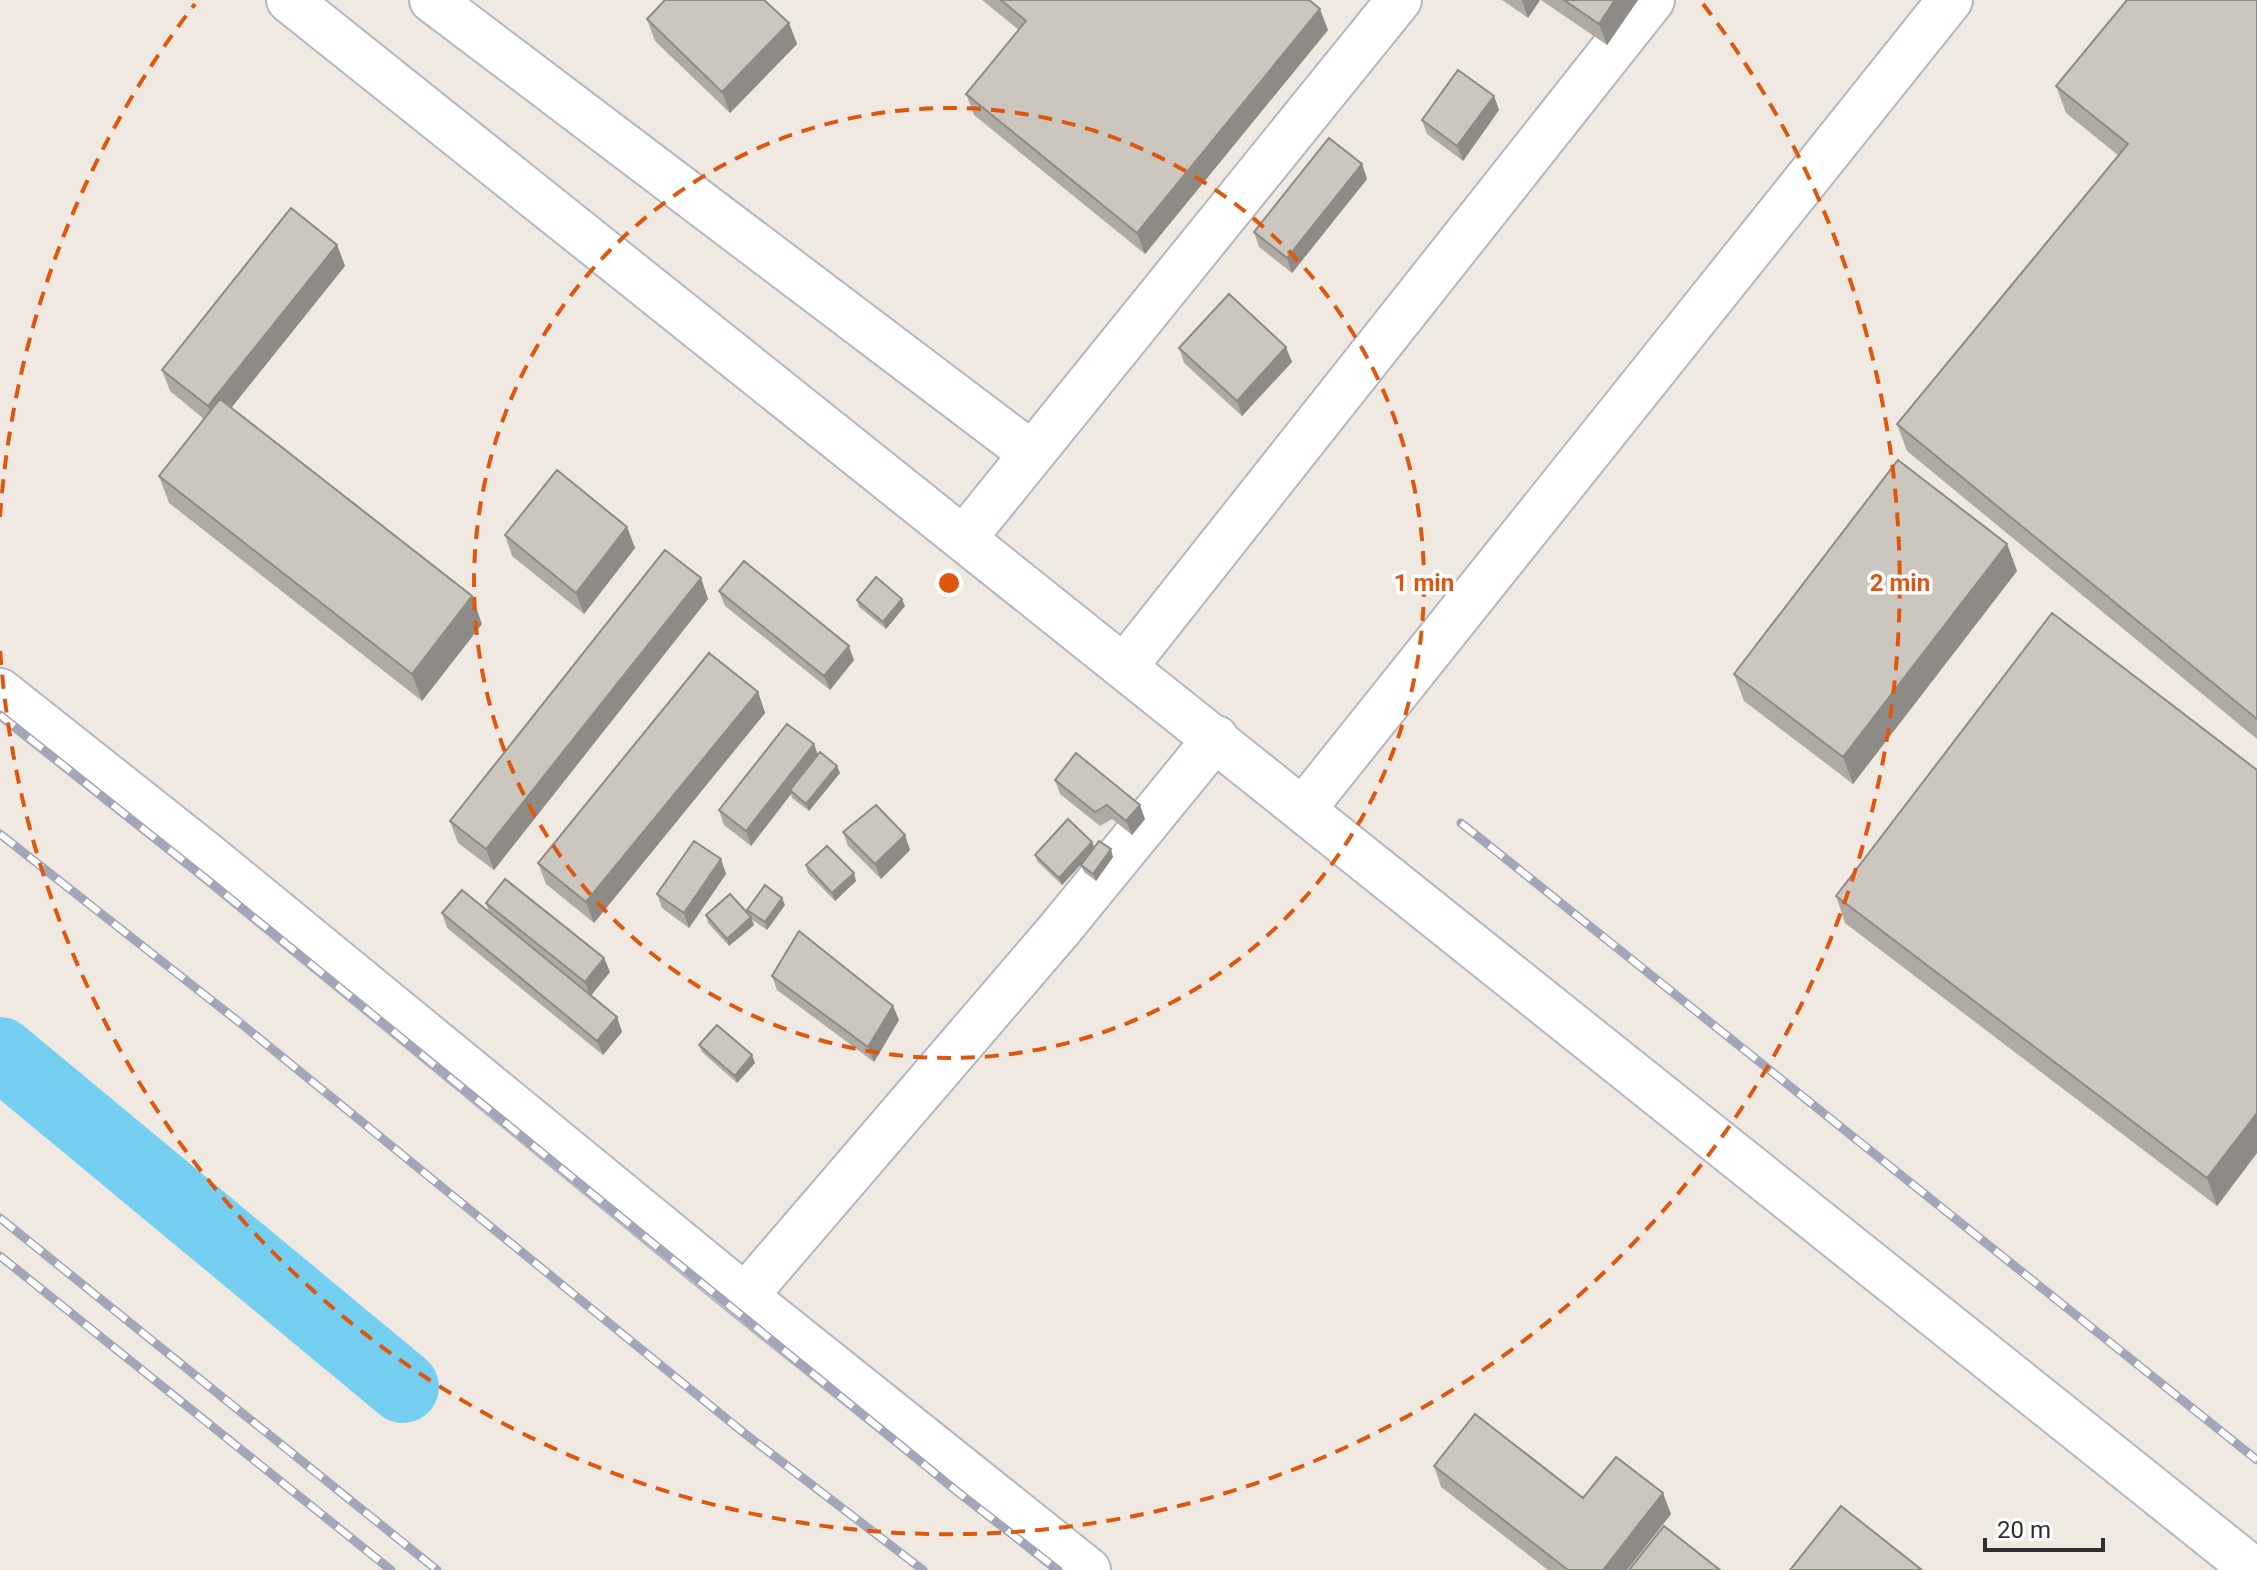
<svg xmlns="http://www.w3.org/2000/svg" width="2257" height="1570" viewBox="0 0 2257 1570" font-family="Roboto,sans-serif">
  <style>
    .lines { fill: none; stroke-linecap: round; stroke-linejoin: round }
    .river { stroke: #75cff0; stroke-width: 72 }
    .minor-casing { stroke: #b4b7c1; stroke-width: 48 }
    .minor { stroke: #fff; stroke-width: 44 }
    .rail-casing { stroke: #a3a6b8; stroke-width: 9 }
    .rail { stroke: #fff; stroke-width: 6; stroke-dasharray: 18; stroke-linecap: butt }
    .wall { fill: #afaba4 }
    .shaded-wall { fill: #8e8b86 }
    .building { fill: #cbc7bf; stroke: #8e8b86; stroke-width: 2 }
    .ring { fill: none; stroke: #df570e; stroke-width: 4; stroke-dasharray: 14 10 }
    .centre { fill: #df570e; stroke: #fff; stroke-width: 4 }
    .ring-label { font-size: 24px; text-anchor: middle; font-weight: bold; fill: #df570e; stroke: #fff; stroke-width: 7; stroke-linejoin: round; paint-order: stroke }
  </style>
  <rect width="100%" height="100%" fill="#efe9e1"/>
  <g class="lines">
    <path class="river" d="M0,1053L403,1387"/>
    <g class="minor-casing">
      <path id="minor" d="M289,0L2254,1570
        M432,0L1032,454
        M964,538L1399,0
        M1125,666L1652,0
        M0,691L207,855L745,1296L1088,1570
        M1304,808L1950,0
        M745,1296L1059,930L1216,738"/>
    </g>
    <use href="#minor" class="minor"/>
    <g class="rail-casing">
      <path id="rail" d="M0,715L215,886L959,1493L1058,1570
        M1461,823L2257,1460
        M0,834L244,1026L744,1433L923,1570
        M0,1218L437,1570
        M0,1256L391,1570"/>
    </g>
    <use href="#rail" class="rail"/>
  </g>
  <path class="wall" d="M982,0H1309L1328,30L1145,254L974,115L966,94L1019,30Z
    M1502,0H1540L1528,18Z
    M1541,0H1638L1607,45Z
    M2257,0V739L1907,451L1897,424L2119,156L2066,113L2056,86Z
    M647,19L789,23L797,44L730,113L655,41Z
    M1494,96L1499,110L1463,161L1427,134L1422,120Z
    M1362,164L1367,179L1292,273L1259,247L1254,232Z
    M337,245L345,266L231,408L482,624L422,701L169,503L159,476L204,419L170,391L162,370Z
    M1179,348L1292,362L1242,416L1184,363Z
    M627,527L635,548L584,614L512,556L505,535Z
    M2007,544L2017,571L1853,784L1744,701L1734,674Z
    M701,578L708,599L494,870L458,843L450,821Z
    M719,591L854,660L830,690L725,606Z
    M857,600L905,606L886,629L859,607Z
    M758,692L765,713L594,923L546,884L538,863Z
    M814,744L818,755L840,773L809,811L792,798L791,794L751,846L724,825L719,810Z
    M2257,770V1153L2217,1206L1845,923L1836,896Z
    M1055,780L1145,819L1132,835L1112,819L1100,826L1060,794Z
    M843,832L905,835L910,850L881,879L848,846Z
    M1092,842L1094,847L1113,857L1096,881L1084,872L1081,865L1084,861L1062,885L1038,862L1035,855Z
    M721,859L726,874L689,928L662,908L657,894Z
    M806,865L856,881L835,901L808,873Z
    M486,903L604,958L610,972L591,996L617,1017L622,1032L603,1055L447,928L442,913L489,912Z
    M785,905L767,930L751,919L754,925L729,946L708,923L706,915L748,914L747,910Z
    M772,976L893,1006L899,1020L874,1062L777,990Z
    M699,1045L752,1055L755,1063L737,1083L702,1052Z
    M1434,1466L1583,1498L1671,1514L1627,1570H1548L1441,1487Z"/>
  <path class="shaded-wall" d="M1522,0H1540L1528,18Z
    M1615,0H1638L1607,45L1599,24Z
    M1320,9L1328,30L1145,254L1137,233Z
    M789,23L797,44L730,113L722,92Z
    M1494,96L1499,110L1463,161L1457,146Z
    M1362,164L1367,179L1292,273L1287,258Z
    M337,245L345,266L215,428L208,406Z
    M1286,347L1292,362L1242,416L1237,401Z
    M627,527L635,548L584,614L576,593Z
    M2007,544L2017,571L1853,784L1843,757Z
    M701,578L708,599L494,870L486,849Z
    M472,596L482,624L422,701L412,674Z
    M902,599L905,606L886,629L883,622Z
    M849,646L854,660L830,690L824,676Z
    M758,692L765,713L594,923L586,902Z
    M814,744L819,759L790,790L791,794L751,846L746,831Z
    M837,766L840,773L809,811L806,804Z
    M1140,805L1145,819L1132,835L1126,821Z
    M905,835L910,850L881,879L875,864Z
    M1092,842L1095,849L1062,885L1059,878Z
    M1111,849L1113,857L1096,881L1093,874Z
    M721,859L726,874L689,928L684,913Z
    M854,873L856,881L835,901L832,893Z
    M782,898L785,905L767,930L765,922Z
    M751,917L754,925L729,946L727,939Z
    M604,958L610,972L590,996L585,982Z
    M893,1006L899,1020L874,1062L868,1047Z
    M617,1017L622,1032L603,1055L597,1041Z
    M752,1055L755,1063L737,1083L735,1076Z
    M2257,1113V1153L2217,1206L2207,1178Z
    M1663,1493L1671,1514L1627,1570H1603Z"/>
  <path class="building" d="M665,0H764L789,23L722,92L647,19Z
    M1001,0H1309L1320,9L1137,233L966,94L1026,21Z
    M1564,0H1615L1599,24Z
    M2127,0H2257V719L1897,424L2128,144L2056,86Z
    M1458,70L1494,96L1457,146L1422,120Z
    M1329,138L1362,164L1287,258L1254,232Z
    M291,208L337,245L208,406L162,370Z
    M1229,294L1286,347L1237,401L1179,348Z
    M220,399L472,596L412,674L159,476Z
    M1898,460L2007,544L1843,757L1734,674Z
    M557,470L627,527L576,593L505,535Z
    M665,550L701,578L486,849L450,821Z
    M744,561L849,646L824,676L719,591Z
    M876,577L902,599L883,622L857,600Z
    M2052,613L2257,770V1113L2207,1178L1836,896Z
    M709,653L758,692L586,902L538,863Z
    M787,724L814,744L746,831L719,810Z
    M820,752L837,766L806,804L790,790Z
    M1076,753L1140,805L1126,821L1107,805L1095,812L1055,780Z
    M876,805L905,835L875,864L843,832Z
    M1068,819L1092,842L1059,878L1035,855Z
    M694,841L721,859L684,913L657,894Z
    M1099,841L1111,849L1093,874L1081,865Z
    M827,846L854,873L832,893L806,865Z
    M505,879L604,958L585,982L486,903Z
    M765,885L782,898L765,922L747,910Z
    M462,890L617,1017L597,1041L442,913Z
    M730,894L751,917L727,939L706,915Z
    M799,931L893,1006L868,1047L772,976Z
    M717,1025L752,1055L735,1076L699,1045Z
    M1475,1414L1583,1498L1616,1457L1663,1493L1603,1570H1568L1434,1466Z
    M1841,1506L1922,1570H1790Z
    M1664,1526L1720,1570H1629Z"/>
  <g class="ring">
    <circle cx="949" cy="583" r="475"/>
    <path d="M0 517A951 951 0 0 1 195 4M1703 4A951 951 0 1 1 0 649"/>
  </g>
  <circle cx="949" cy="583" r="12" class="centre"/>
  <g class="ring-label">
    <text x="1424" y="591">1 min</text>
    <text x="1900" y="591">2 min</text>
  </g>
  <path d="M1985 1538v12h118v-12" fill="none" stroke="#2e2e2e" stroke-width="4"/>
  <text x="1997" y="1538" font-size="24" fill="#2e2e2e" stroke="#ffffff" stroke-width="6" paint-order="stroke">20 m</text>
</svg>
